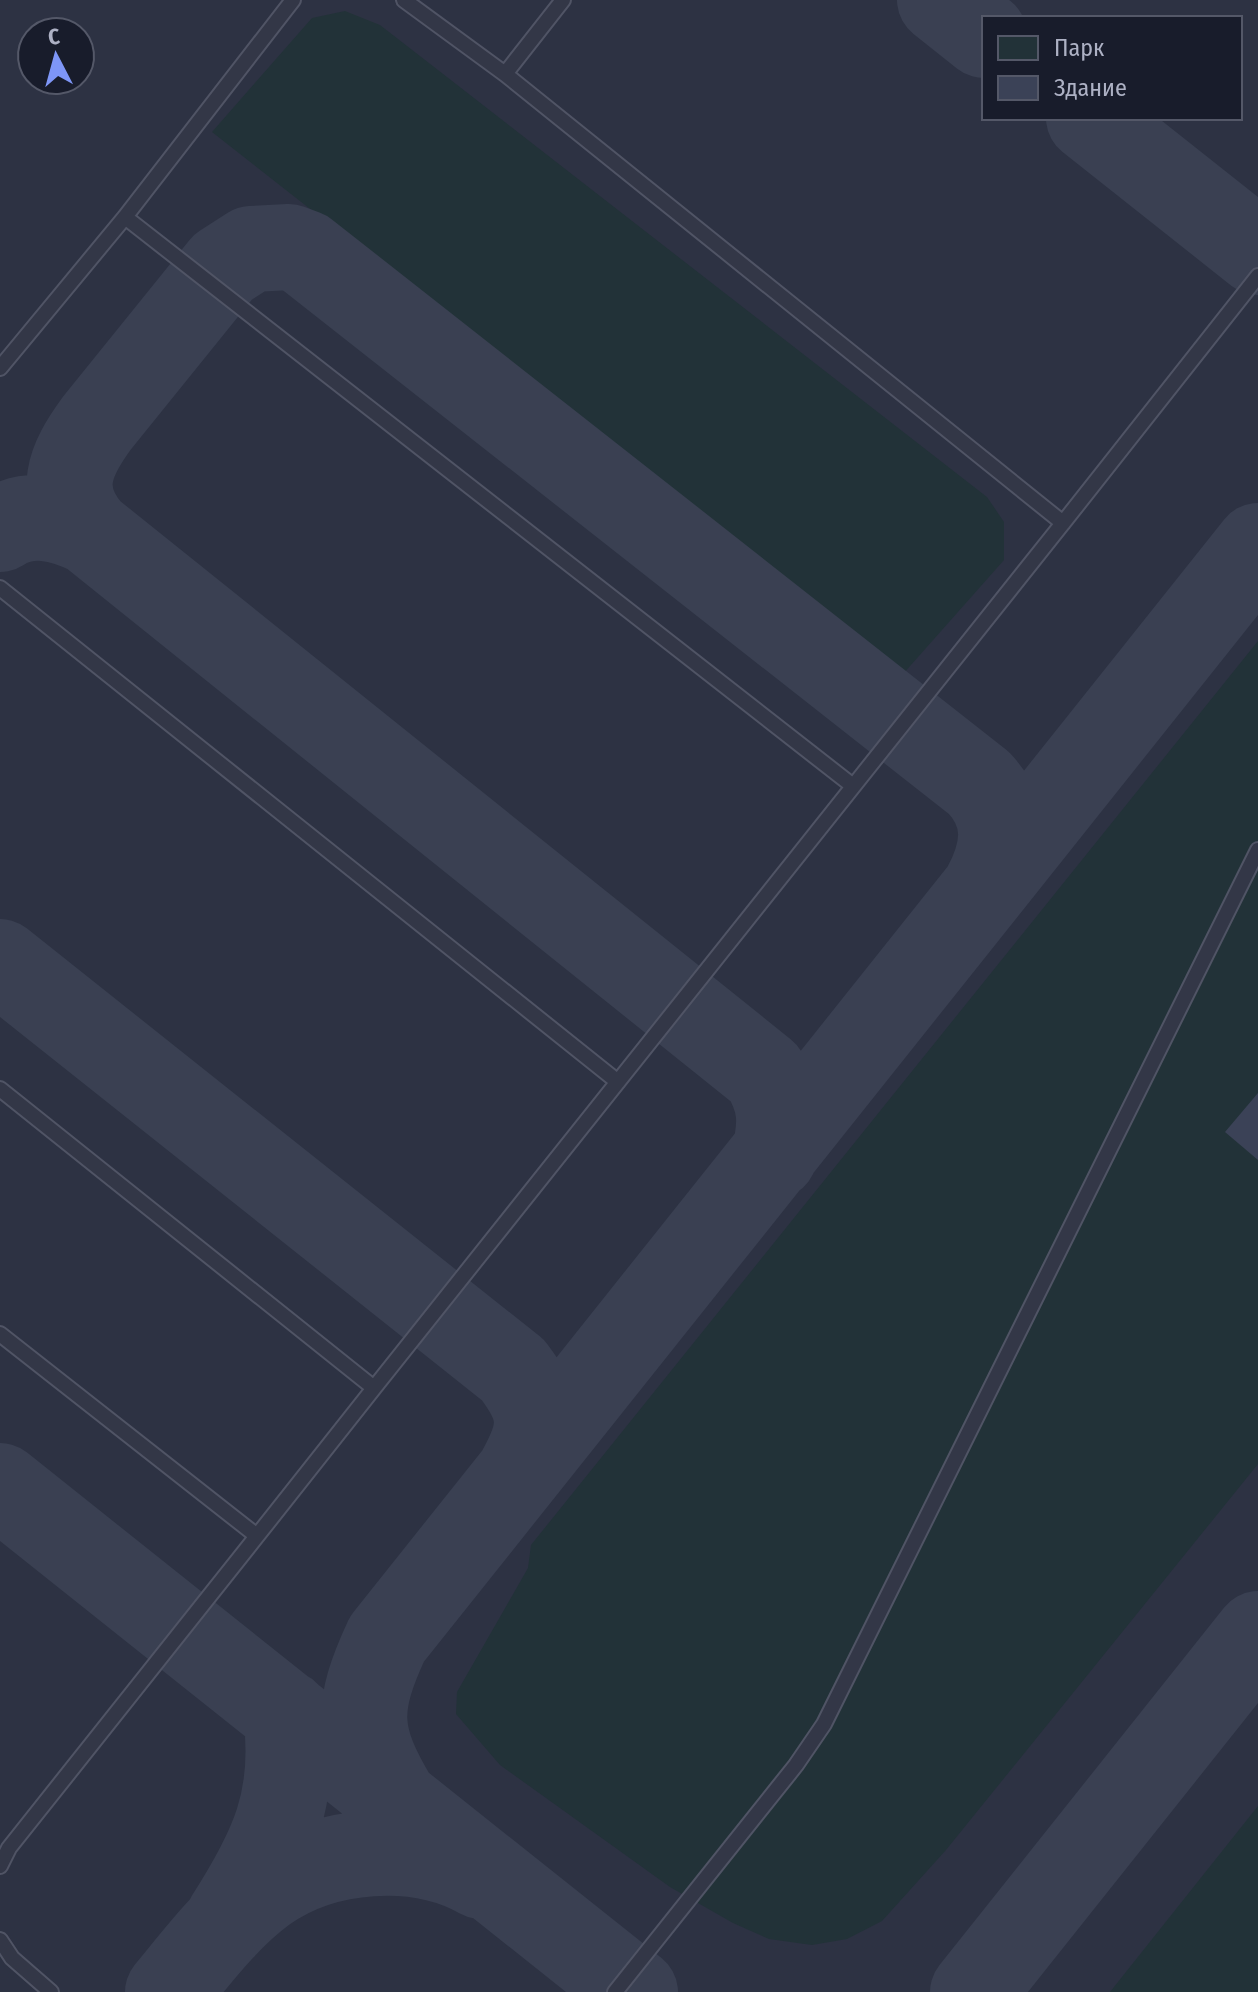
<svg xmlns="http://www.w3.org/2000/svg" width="1258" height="1992" viewBox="0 0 1258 1992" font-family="'Fira Sans Condensed',sans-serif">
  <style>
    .airport { fill: #2d3243; fill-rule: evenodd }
    .green { fill: #223238 }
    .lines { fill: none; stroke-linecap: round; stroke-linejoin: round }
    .taxiway { stroke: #3a4052; stroke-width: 86 }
    .building { fill: #3b4257 }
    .lane-casing { stroke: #505465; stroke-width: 18 }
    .lane { stroke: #333747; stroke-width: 14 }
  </style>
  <rect width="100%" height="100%" fill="#1f2536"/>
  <path class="airport" d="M0,0H1258V1992H0ZM984,18H1240V118H984ZM32,32H80V80H32Z"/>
  <path class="green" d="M345,11L380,25L987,497L1004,522V560L903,674L212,132L312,18Z
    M1258,641V1464L946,1850L882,1921L847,1939L812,1945L769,1939L733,1923L670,1887L500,1765L456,1714L457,1692L528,1568L531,1545Z
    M1258,1806V1992H1110Z"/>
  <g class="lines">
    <path class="taxiway" d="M940,0L984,35
      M1089,118L1258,252
      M0,529C29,510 61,518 90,532
      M0,962L513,1370C543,1410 544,1427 520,1471
      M774,1156C782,1124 782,1102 764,1073L90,532C55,492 70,460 97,423L223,267L251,249L289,247L305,253L979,783C1010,816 1005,851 985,888
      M0,1486L635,1992
      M395,1800C356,1735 355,1708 387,1639L1258,546
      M228,1919C273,1849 297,1798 286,1713
      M168,1992C198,1956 226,1918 264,1890C324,1847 417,1840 481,1876
      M973,1992L1258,1634"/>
  </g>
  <path class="building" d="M1258,1093V1160L1225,1132Z"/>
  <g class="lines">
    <g class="lane-casing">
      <path id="lane" d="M404,0L505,74L1063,523L1258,276
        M505,74L563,0
        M125,217L853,786
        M0,368L125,217L293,0
        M0,588L618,1082
        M0,1089L374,1388L1063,523
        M0,1334L257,1536L374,1388
        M0,1866L9,1848L257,1536
        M0,1940L12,1958L51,1992
        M615,1992L796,1765L824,1724L1258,850"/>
    </g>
    <use href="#lane" class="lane"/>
  </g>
  <rect x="982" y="16" width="260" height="104" fill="#181c2b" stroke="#545868" stroke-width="2"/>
  <rect x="998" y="36" width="40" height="24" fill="#223238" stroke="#545868" stroke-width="2"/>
  <text x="1054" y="56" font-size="24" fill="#adb1c4">Парк</text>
  <rect x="998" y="76" width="40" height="24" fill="#3b4257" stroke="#545868" stroke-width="2"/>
  <text x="1054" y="96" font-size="24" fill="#adb1c4">Здание</text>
  <g transform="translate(56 56) rotate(354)"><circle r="38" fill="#181c2b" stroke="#545868" stroke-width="2"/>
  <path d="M0-6L14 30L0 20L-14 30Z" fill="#7e96f7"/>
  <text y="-12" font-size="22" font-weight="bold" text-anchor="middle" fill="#adb1c4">С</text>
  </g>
</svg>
